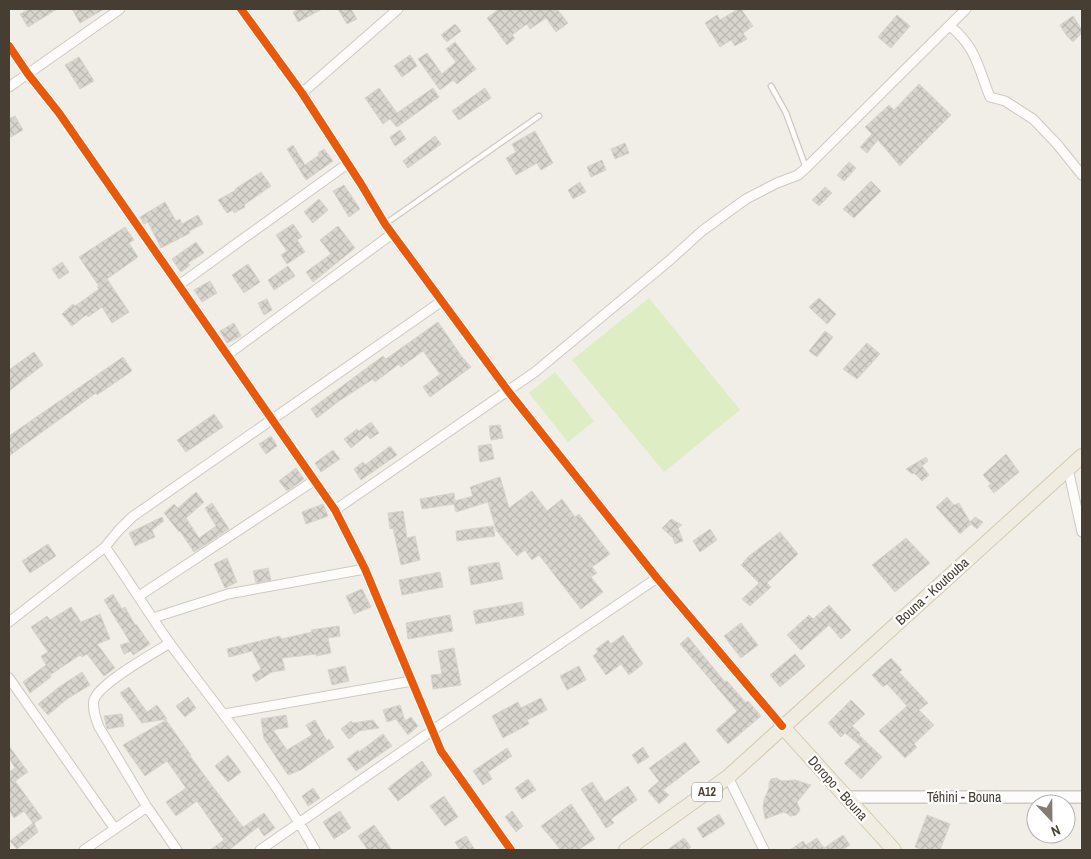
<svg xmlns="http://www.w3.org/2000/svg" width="1091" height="859" viewBox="0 0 1091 859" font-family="'Archivo Narrow',sans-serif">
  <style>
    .pitch { fill: #deedc4 }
    .building { fill: url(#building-cross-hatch); stroke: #d8d4cd }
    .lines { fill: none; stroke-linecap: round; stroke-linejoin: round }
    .service-casing { stroke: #cccac3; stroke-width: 7 }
    .minor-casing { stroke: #cccac3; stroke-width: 11 }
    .tertiary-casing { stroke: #cccac3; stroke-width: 14 }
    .primary-casing { stroke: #d4cab2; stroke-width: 16 }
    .service { stroke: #fdfcfb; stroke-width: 4.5 }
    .minor { stroke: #fdfcfb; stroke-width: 9 }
    .tertiary { stroke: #fdfcfb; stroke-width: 11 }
    .primary { stroke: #f1ece2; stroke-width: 14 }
    .cycleway-casing { stroke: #fff; stroke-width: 11 }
    .cycleway { stroke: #e8590c; stroke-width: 8 }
    .labels { text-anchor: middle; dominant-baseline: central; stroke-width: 4.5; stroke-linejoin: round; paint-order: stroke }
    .shield { fill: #fff; stroke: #7e7870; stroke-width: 1 }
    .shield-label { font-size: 12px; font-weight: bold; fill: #463e33 }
    .street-label { font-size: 14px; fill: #463e33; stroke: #fff }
  </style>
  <defs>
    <pattern id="building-cross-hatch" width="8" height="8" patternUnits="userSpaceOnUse" patternTransform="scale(1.25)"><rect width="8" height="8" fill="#d8d5ce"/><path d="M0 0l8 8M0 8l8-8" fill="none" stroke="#bbb8b1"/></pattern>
  </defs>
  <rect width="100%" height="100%" fill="#f0eee7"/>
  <path class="pitch" d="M649,298L740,410L664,472L572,360Z
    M555,372L594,421L568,442L529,393Z"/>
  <path class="building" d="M29,9H57L28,27L20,14Z
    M72,9H104L80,23Z
    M299,9H322L298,22L293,12Z
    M338,9H351L357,19L347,24Z
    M499,9H557L568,23L556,32L546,18L530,29L527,24L512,35L515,38L507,45L487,18Z
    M738,9H741L753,26L743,33L747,39L735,46L731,40L720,47L705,23L717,15L720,20Z
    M897,15L910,26L891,48L878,37Z
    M1073,16L1082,30V33L1073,42L1067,36L1060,25Z
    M455,24L461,31L447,42L441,35Z
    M455,42L476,69L457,84L453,80L440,90L418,59L427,53L442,74L456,62L446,49Z
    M410,55L417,66L402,77L394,66Z
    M79,57L94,81L80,89L65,65Z
    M919,84L951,115L900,166L878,140L867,153L860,147L872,134L865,127L889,105L894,110Z
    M379,88L397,113L433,88L439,97L397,127L390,119L383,124L365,98Z
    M485,88L491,98L459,120L452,111Z
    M15,116L23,130L11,137L9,133V119Z
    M400,130L406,139L395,146L390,137Z
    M535,131L553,163L541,170L537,163L516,175L506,158L516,152L512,144Z
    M435,136L441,144L408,168L403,161Z
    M625,143L629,153L615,159L611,149Z
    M293,145L305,165L319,155L318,153L324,149L333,161L306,180L287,149Z
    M602,160L606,170L591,177L587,167Z
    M849,162L856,168L844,181L837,175Z
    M261,172L271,186L244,205L245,207L234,213L233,210L227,213L218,200L236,190L235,189Z
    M871,181L881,191L854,218L843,209Z
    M580,182L586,192L573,199L568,190Z
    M344,185L360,209L349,217L333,191Z
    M825,187L832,193L819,206L812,200Z
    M319,199L328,210L313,223L304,212Z
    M165,202L176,221L180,219L182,224L198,215L203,224L189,231L190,233L161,248L148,222L144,224L140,217Z
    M293,224L302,237L297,240L305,252L287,264L281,255L287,251L276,235Z
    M338,226L355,248L313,282L306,272L331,254L320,240Z
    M125,227L134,240L129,243L138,257L107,279L129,312L112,323L102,307L88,317L86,315L72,326L62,314L73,304L75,306L99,289L97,287L99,286L79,257Z
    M196,242L204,253L188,263L190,265L181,272L172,259Z
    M62,262L69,272L59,279L52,269Z
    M248,264L260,282L244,293L232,275Z
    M288,266L295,276L274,290L268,280Z
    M210,281L217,293L202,302L194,290Z
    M819,298L836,314L827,324L809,307Z
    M267,299L272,310L264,315L258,303Z
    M438,322L462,357L471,367L430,397L423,387L440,374L423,351L401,367L399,364L375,382L373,379L339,401L317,418L311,409L383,356L386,359Z
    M234,323L241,336L227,343L220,331Z
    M825,331L833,337L817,357L809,351Z
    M867,343L880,354L857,379L843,369Z
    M34,352L43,365L9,391V370Z
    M123,357L132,371L97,395L96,393L9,456V436Z
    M214,414L223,427L186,452L177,440Z
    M371,422L379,433L370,439L367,435L351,448L344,439L357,429L359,431Z
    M500,425L503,438L491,440L489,426Z
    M271,436L277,446L266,454L259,444Z
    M491,444L494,459L480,462L478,446Z
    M390,446L397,455L361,480L354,469L363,462L365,465Z
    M333,450L340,459L321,472L315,463Z
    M1006,454L1019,472L994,493L988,486L991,484L983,475Z
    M926,457L928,461L922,466L929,475L922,481L914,473L912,474L906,469Z
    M296,468L304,479L287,491L279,481Z
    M500,477L509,508L532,491L547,511L562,499L575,517L579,514L610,554L592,567L597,573L591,577L603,592L581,609L539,555L532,560L525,550L517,556L496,530L488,502L456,512L454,504L422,509L420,499L454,493L455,501L473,496L470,487Z
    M196,492L204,502L186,518L199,538L216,526L205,508L212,503L229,529L194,552L180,531L179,532L164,513L174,504L178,508Z
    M947,497L954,505L959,503L970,522L975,517L983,522L977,529L971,524L960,534L936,507Z
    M323,504L328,516L306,524L302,512Z
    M403,511L407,538L415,536L420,560L401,565L393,528L390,529L388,513Z
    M162,517L164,521L152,530L155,537L135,546L129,533Z
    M671,519L682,525L678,528L683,541L675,544L673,538L662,528Z
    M493,526L495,536L457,541L456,531Z
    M710,529L717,540L700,552L693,541Z
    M780,532L798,554L767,583L771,587L750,606L742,599L759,583L741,565L749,556Z
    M906,538L930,563L895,592L872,565Z
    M48,544L56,556L30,573L22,561Z
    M227,558L237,582L225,588L214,564Z
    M499,562L503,579L471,585L468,567Z
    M268,568L271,580L256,583L253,571Z
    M440,572L443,587L402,595L399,580Z
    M362,589L371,607L354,614L346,596Z
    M113,594L122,609L125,607L135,625L136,624L150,644L133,655L131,651L124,654L120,645L130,642L104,600Z
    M522,602L524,615L476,624L473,611Z
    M829,605L851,630L841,639L829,625L801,650L787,635L809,615L813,619Z
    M71,607L81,622L100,614L110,639L97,644L115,668L104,676L87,654L82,657L80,655L50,675L51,677L30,693L23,682L46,665L41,656L48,652L31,627L47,616L50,620Z
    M450,615L453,631L408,639L406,623Z
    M741,623L758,645L741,658L724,636Z
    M339,626L340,636L328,638L331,653L316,656V654L282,658L285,670L272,672L256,682L252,675L261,669L252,651L229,657L227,649L280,636L281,639L312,632L311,630Z
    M623,635L643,664L629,675L621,664L606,675L593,656L598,652L596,649L608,640L611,644Z
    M688,637L725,682L727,681L746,703L748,701L761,716L728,744L716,730L737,711L680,644Z
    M454,648L461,685L433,689L431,675L442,674L438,651Z
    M795,654L805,666L780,687L770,675Z
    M891,658L902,670L899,672L928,703L919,710L934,725L914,744L917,747L905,758L879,731L907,706L887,684L883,687L872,675Z
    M345,666L349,681L332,685L328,670Z
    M579,666L586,680L567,690L560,676Z
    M82,672L90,685L67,699L48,715L38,704L59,687Z
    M129,687L147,712L157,705L167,719L142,723L120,693Z
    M188,697L196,708L185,717L176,706Z
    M541,698L547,710L527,720L529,724L503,738L492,716L518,702L521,708Z
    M851,700L865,714L852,726L860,733L859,735L882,757L861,779L844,763L861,746L845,733L841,737L828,723Z
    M400,705L405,721L411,717L418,726L408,735L396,719L387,722L383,710Z
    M122,714L124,726L107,729L104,716Z
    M286,715L288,727L273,730L287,750L312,735L306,725L315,720L327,741L329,739L334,747L301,770L288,775L264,739L261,719Z
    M166,720L191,755L190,756L243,827L264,813L275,828L264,836L258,827L229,850H210L224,840L197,801L176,816L166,802L186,788L167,761L145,776L123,745Z
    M373,720L379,728L359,731L349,739L341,729L351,721L353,723Z
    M383,734L392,746L356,771L347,759L358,750L359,752Z
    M685,742L700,762L663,790L669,795L659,804L648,791L659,781L649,768Z
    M9,746L28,772L15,781L42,818L34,823L38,832L17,849L10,841L33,823L24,811L14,818L9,810V772L15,768L9,758Z
    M643,747L649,757L638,764L632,755Z
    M507,748L512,756L488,772L492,779L483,785L473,771Z
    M228,755L241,772L228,782L215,766Z
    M422,761L432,775L398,801L388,788Z
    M777,778L781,781L795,780L811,785L797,802L800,810L796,815L791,816L784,812L765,819L763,807L764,800L769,788V783L771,779Z
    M528,779L536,790L522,799L515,788Z
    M592,782L605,802L628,786L637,800L611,819L614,823L606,828L581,789Z
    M313,788L320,798L308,806L302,796Z
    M444,796L458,817L445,826L430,806Z
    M571,804L595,839L578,850H561L541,826Z
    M340,811L351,828L334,839L323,822Z
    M512,811L523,826L516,832L505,817Z
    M719,814L725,824L703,838L697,828Z
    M927,815L950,824L940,850H923L915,847Z
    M374,825L392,850H368L358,836Z
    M843,835L850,845L842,850H790L803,841L806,845L817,838L824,848Z
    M466,836L475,850H460L455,842Z
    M684,838L691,847L687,850H667Z"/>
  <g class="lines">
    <g class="service-casing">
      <path id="service" d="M771,86L786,113L806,168
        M385,224L539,116"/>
    </g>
    <g class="minor-casing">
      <path id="minor" d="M241,9L302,93L361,184L385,224L508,391L657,578L782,726
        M950,26C976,47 978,67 990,97L1005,101L1033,119L1057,144L1082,175
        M9,46L28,74L59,113L335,510L365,569L441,751L511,850
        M9,87L120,9
        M302,93L398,9
        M179,285L347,164
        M227,355L392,234
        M1068,469L1082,532
        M335,510L535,372L670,260L702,231L746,199L777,183L798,175L806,168L966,9
        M105,547C128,579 148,613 171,645C221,712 274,777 315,850
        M139,596L315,480
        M153,618L228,594L365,569
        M9,622L105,547L118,531L132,517L442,301
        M170,643C154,653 99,683 94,700C92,709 96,719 99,727L147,807L177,850
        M9,678L115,829
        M224,714L412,681
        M728,777L764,850
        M84,850L147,807
        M260,850L433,730L657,578"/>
    </g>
    <g class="tertiary-casing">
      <path id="tertiary" d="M845,797H1082"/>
    </g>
    <g class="primary-casing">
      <path id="primary" d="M782,726L894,850
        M626,850L728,777L1082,456"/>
    </g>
    <use href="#service" class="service"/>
    <use href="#minor" class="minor"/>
    <use href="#tertiary" class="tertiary"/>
    <use href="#primary" class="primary"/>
    <g class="cycleway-casing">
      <path id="cycleway" d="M241,9L302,93L361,184L385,224L508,391L657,578L782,726
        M9,46L28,74L59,113L335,510L365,569L441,751L511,850"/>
    </g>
    <use href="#cycleway" class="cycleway"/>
  </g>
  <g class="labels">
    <rect class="shield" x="692" y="782.5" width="30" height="19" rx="4"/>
    <g class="shield-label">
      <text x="707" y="792">A12</text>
    </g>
    <g class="street-label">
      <text transform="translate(932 591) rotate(-42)">Bouna - Koutouba</text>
      <text transform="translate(838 788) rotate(48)">Doropo - Bouna</text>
      <text x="964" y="797">Téhini - Bouna</text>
    </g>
  </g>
  <rect width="1091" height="859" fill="none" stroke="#463e33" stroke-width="20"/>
  <g transform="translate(1051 819) rotate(158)"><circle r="24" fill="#ffffff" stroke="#b5b2ad"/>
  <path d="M0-4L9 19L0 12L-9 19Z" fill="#827c72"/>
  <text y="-8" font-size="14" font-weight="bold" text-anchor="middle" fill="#463e33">N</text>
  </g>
</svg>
